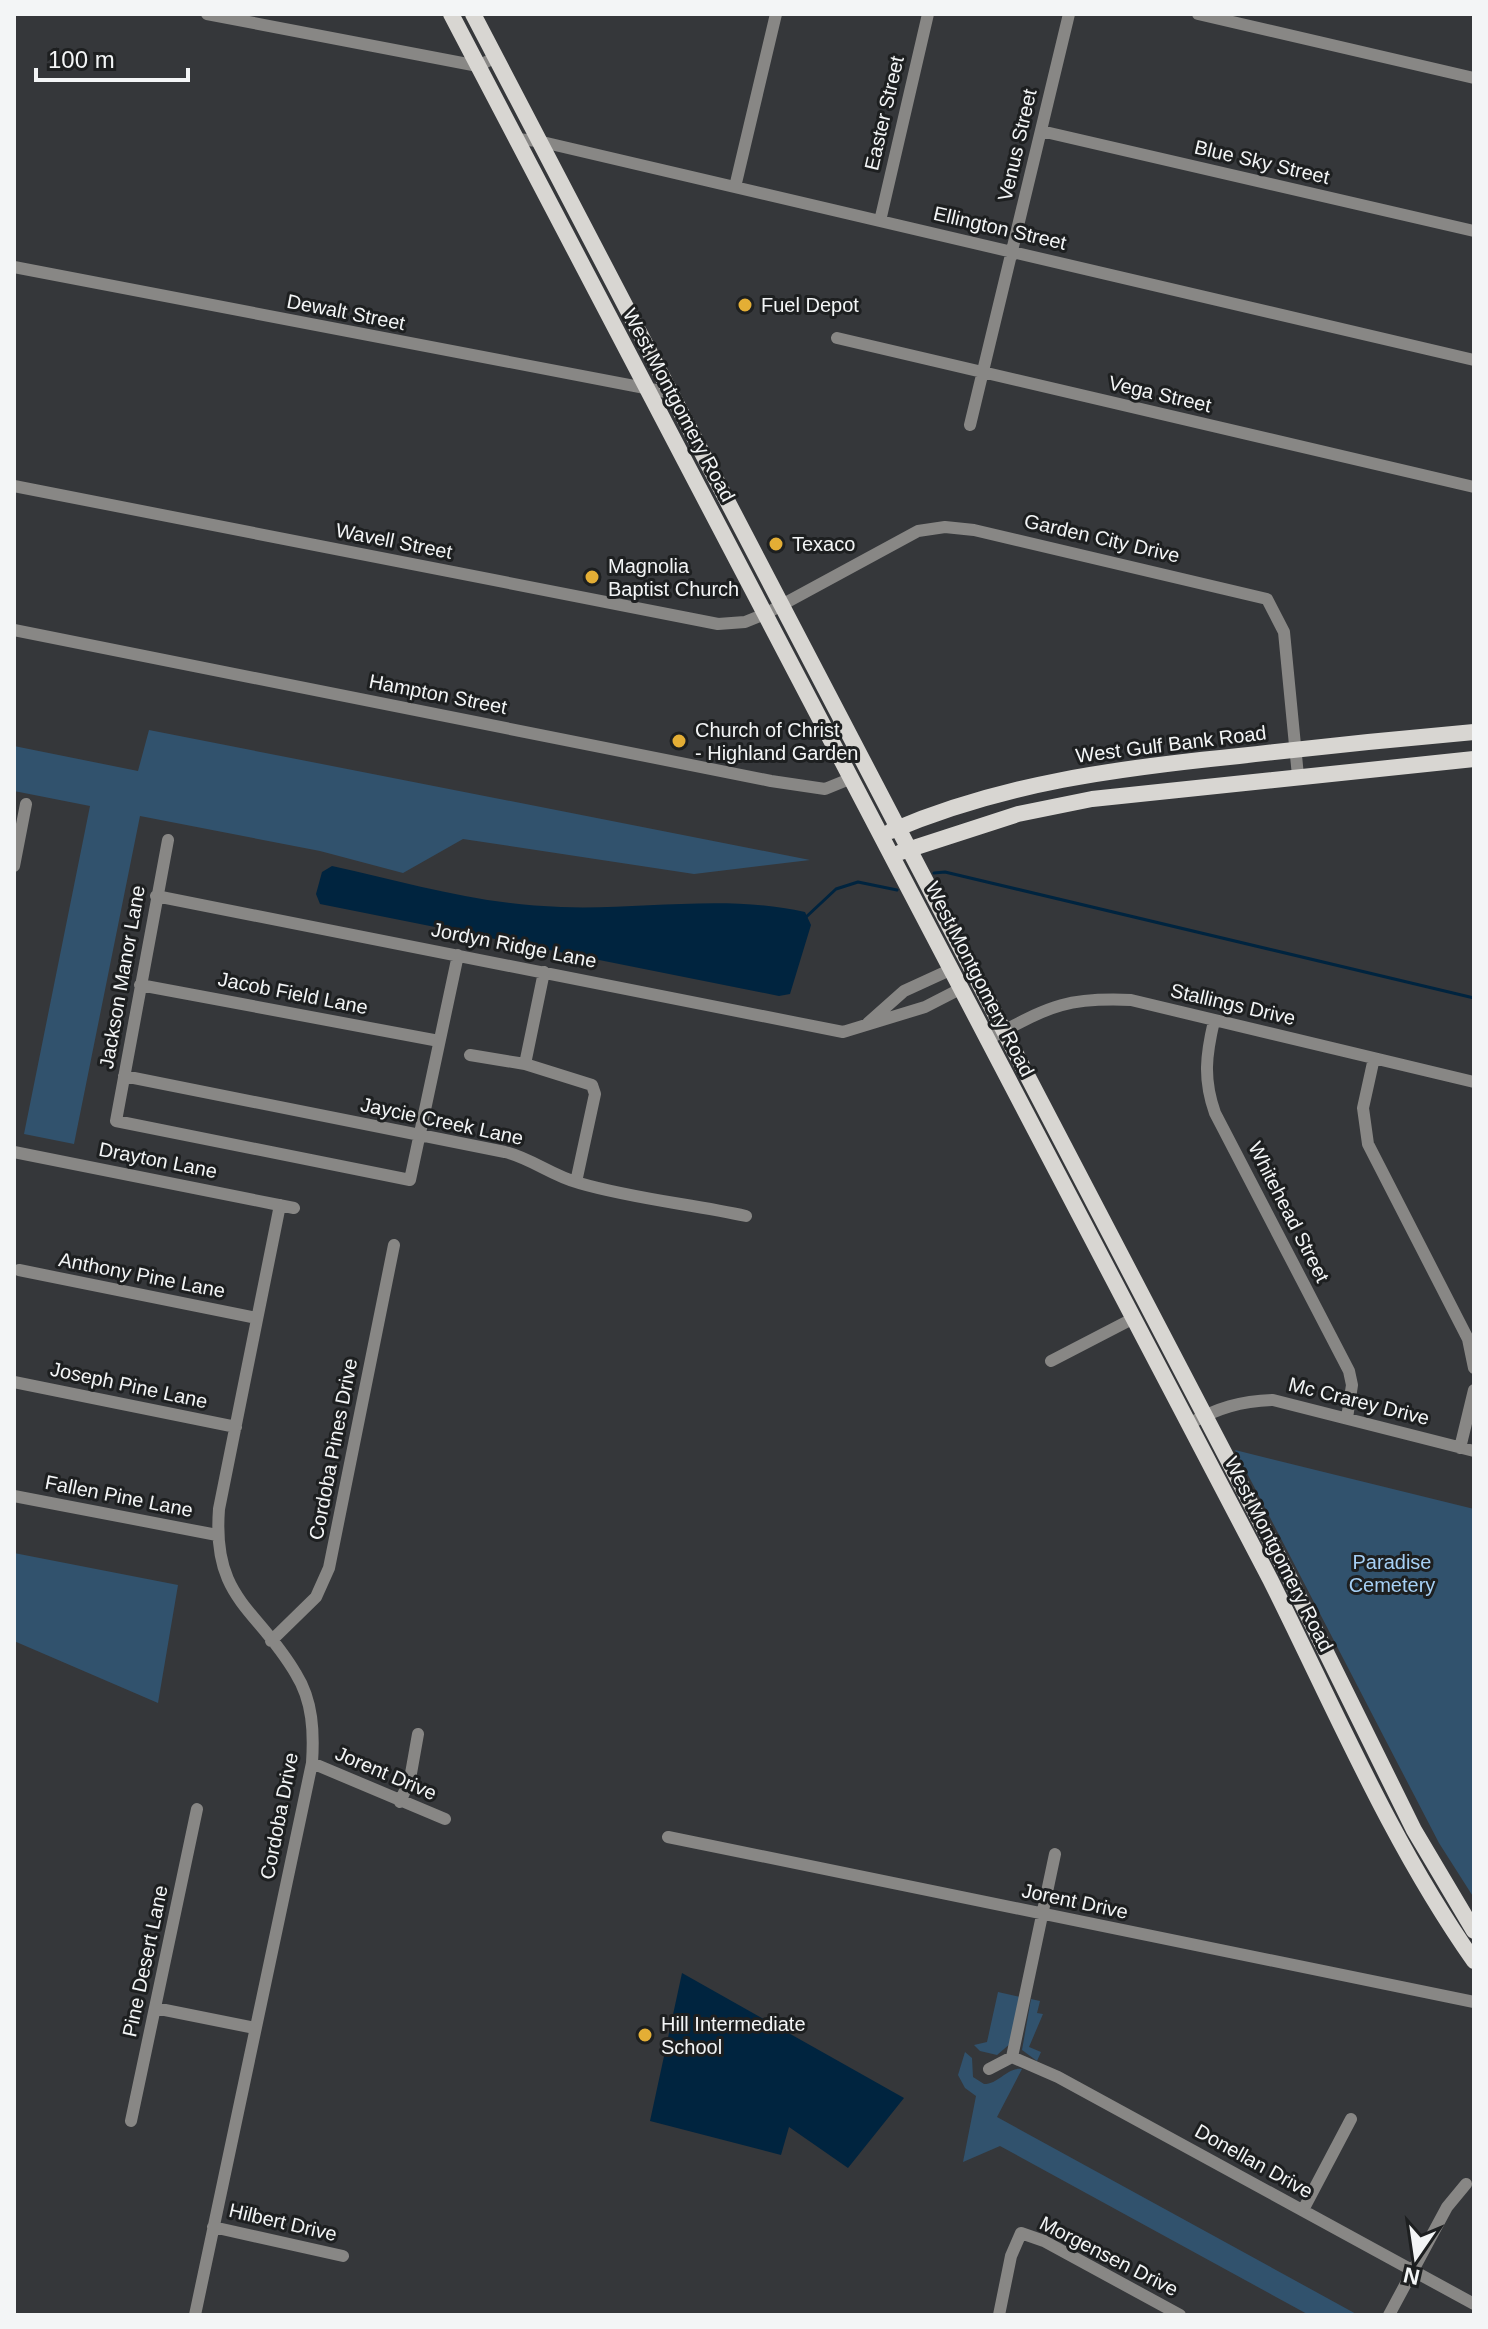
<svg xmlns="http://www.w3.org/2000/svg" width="1488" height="2329" viewBox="0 0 1488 2329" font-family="Arial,sans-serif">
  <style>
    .green { fill: #31526d }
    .water { fill: #00243f }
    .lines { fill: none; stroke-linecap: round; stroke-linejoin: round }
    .stream { stroke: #00243f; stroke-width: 3 }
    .minor { stroke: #888785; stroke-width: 12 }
    .major { stroke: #d8d6d2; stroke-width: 16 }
    .poi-dot { fill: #e4ae35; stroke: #1d1f20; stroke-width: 3 }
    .labels { text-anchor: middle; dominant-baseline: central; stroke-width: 6; stroke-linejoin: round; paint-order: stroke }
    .street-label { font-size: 20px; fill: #f3f5f6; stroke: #1d1f20 }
    .poi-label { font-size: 20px; fill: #f3f5f6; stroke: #1d1f20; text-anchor: start }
    .park-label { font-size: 20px; fill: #a6d0f5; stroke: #1d1f20 }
  </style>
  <rect width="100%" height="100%" fill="#35373a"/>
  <path class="green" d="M149,730L810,860L694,874L463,839L403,873L320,851L140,816L74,1144L24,1134L90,806L14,791V746L138,771Z
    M1235,1450L1474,1509V1898L1439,1843Z
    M14,1553L178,1585L158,1703L14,1641Z
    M998,1992L1020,1997L1011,2043L997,2055L980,2051L974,2045L987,2042Z
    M1031,1999L1040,2001L1037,2013L1043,2014L1029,2047L1041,2052L1037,2061L1022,2050Z
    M965,2052L972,2058L973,2077L984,2084C999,2084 1007,2067 1022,2069L997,2117L1358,2315H1309L1000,2146L963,2162L976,2096L965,2088L958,2075Z"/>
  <path class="water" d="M332,866C408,883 482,905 561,907C642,910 725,894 805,912L811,925L790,994L779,996L320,904L316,894L322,872Z
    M682,1973L904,2098L848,2168L789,2127L781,2155L650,2121Z"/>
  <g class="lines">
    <path class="stream" d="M934,873L945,872L1474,998
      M805,918L836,889L858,882L897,890"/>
    <path class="minor" d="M207,14L478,66L496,57
      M1198,14L1474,78
      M1041,131L1474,231
      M516,139L538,141L1474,360
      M735,187L776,14
      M880,221L928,14
      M14,267L671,393
      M837,338L1474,487
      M970,425L1069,14
      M14,486L718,624L745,622L765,614L918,531L945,527L974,530L1267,599L1284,632L1298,776
      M14,630L771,781L825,789L852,778
      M168,840L116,1121L410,1180L458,955
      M14,866L26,804
      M156,896L843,1032L925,1007L962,988
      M140,985L439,1041
      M1214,1021C1206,1055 1203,1079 1215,1113L1349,1371L1352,1385L1347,1418
      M868,1023L904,991L952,969
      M988,1039C1048,1008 1062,997 1131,1000L1474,1082
      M470,1055L525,1064L592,1085L595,1094L576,1182
      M1374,1058L1363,1108L1368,1144L1468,1339L1474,1368
      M525,1064L544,972
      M124,1076L505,1152C531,1158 552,1176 579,1183C634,1199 691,1204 746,1216
      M14,1152L294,1208
      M19,1270L257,1318
      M1051,1361L1134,1318
      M14,1382L236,1427
      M1189,1424C1217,1408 1241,1401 1273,1400L1474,1451
      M1460,1448L1474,1390
      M14,1496L217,1535
      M271,1641L316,1597L329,1568L394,1245
      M312,1763L445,1819
      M400,1802L410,1779L418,1734
      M668,1837L1474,2002
      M155,2008L255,2028
      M1012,2057L1058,2077L1474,2304
      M989,2069L1012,2057L1055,1854
      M131,2121L197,1809
      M1303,2210L1351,2119
      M213,2227L343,2256
      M195,2315L312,1763C314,1733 313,1701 296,1674C257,1607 212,1600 219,1509L280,1205
      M999,2315L1011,2256L1021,2233L1044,2241L1180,2315
      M1389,2315L1447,2207L1466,2184"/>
    <path class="major" d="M451,14L1270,1579C1334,1707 1391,1843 1474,1961
      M473,14L1286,1571L1414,1830L1474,1931
      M891,831C1003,783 1119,768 1239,756C1317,747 1395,739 1474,732
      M901,852L1018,814L1092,799L1474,759"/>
  </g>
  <g class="poi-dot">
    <circle cx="745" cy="305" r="8"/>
    <circle cx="776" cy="544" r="8"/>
    <circle cx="592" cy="577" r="8"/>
    <circle cx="679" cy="741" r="8"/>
    <circle cx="645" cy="2035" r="8"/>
  </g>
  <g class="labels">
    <g class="street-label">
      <text transform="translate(884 113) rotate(-77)">Easter Street</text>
      <text transform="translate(1017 145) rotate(-77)">Venus Street</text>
      <text transform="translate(1262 162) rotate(13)">Blue Sky Street</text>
      <text transform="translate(1000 228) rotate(13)">Ellington Street</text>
      <text transform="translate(346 312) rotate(11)">Dewalt Street</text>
      <text transform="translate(1160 394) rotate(13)">Vega Street</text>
      <text transform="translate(679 405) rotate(62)">West Montgomery Road</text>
      <text transform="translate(1102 538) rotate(13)">Garden City Drive</text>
      <text transform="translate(394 541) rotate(11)">Wavell Street</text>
      <text transform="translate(438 694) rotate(11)">Hampton Street</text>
      <text transform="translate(1171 744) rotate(-7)">West Gulf Bank Road</text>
      <text transform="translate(514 945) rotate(11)">Jordyn Ridge Lane</text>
      <text transform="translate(122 977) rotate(-80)">Jackson Manor Lane</text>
      <text transform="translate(980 979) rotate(63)">West Montgomery Road</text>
      <text transform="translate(293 993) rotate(11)">Jacob Field Lane</text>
      <text transform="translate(1233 1004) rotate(13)">Stallings Drive</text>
      <text transform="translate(442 1121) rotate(12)">Jaycie Creek Lane</text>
      <text transform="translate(158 1160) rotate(11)">Drayton Lane</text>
      <text transform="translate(1289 1212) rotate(63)">Whitehead Street</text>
      <text transform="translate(142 1275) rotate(11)">Anthony Pine Lane</text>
      <text transform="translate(129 1385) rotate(12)">Joseph Pine Lane</text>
      <text transform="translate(1359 1401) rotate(14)">Mc Crarey Drive</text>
      <text transform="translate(333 1449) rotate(-79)">Cordoba Pines Drive</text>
      <text transform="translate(119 1496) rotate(11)">Fallen Pine Lane</text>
      <text transform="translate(1279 1554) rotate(63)">West Montgomery Road</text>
      <text transform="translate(386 1773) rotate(23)">Jorent Drive</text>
      <text transform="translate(279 1816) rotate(-79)">Cordoba Drive</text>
      <text transform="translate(1075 1901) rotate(12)">Jorent Drive</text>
      <text transform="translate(145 1961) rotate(-78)">Pine Desert Lane</text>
      <text transform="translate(1254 2161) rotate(29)">Donellan Drive</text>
      <text transform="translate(283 2222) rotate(13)">Hilbert Drive</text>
      <text transform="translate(1109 2256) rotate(27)">Morgensen Drive</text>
    </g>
    <g class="poi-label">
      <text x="761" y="305">Fuel Depot</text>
      <text x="792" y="544">Texaco</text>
      <text x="608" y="566">Magnolia<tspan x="608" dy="23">Baptist Church</tspan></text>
      <text x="695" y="730">Church of Christ<tspan x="695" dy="23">- Highland Garden</tspan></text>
      <text x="661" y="2024">Hill Intermediate<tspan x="661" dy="23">School</tspan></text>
    </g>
    <g class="park-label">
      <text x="1392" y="1562">Paradise<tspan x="1392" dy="23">Cemetery</tspan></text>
    </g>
  </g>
  <rect width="1488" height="2329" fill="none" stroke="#f3f5f6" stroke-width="32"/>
  <g transform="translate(1416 2257) rotate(193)" stroke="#1d1f20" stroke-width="6" paint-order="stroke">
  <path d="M0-6L14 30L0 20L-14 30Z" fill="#f3f5f6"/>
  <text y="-12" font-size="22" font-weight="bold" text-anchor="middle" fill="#f3f5f6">N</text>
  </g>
  <path d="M36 68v12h152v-12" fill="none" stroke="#f3f5f6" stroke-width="4"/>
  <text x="48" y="68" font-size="24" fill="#f3f5f6" stroke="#1d1f20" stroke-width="6" paint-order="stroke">100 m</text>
</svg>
